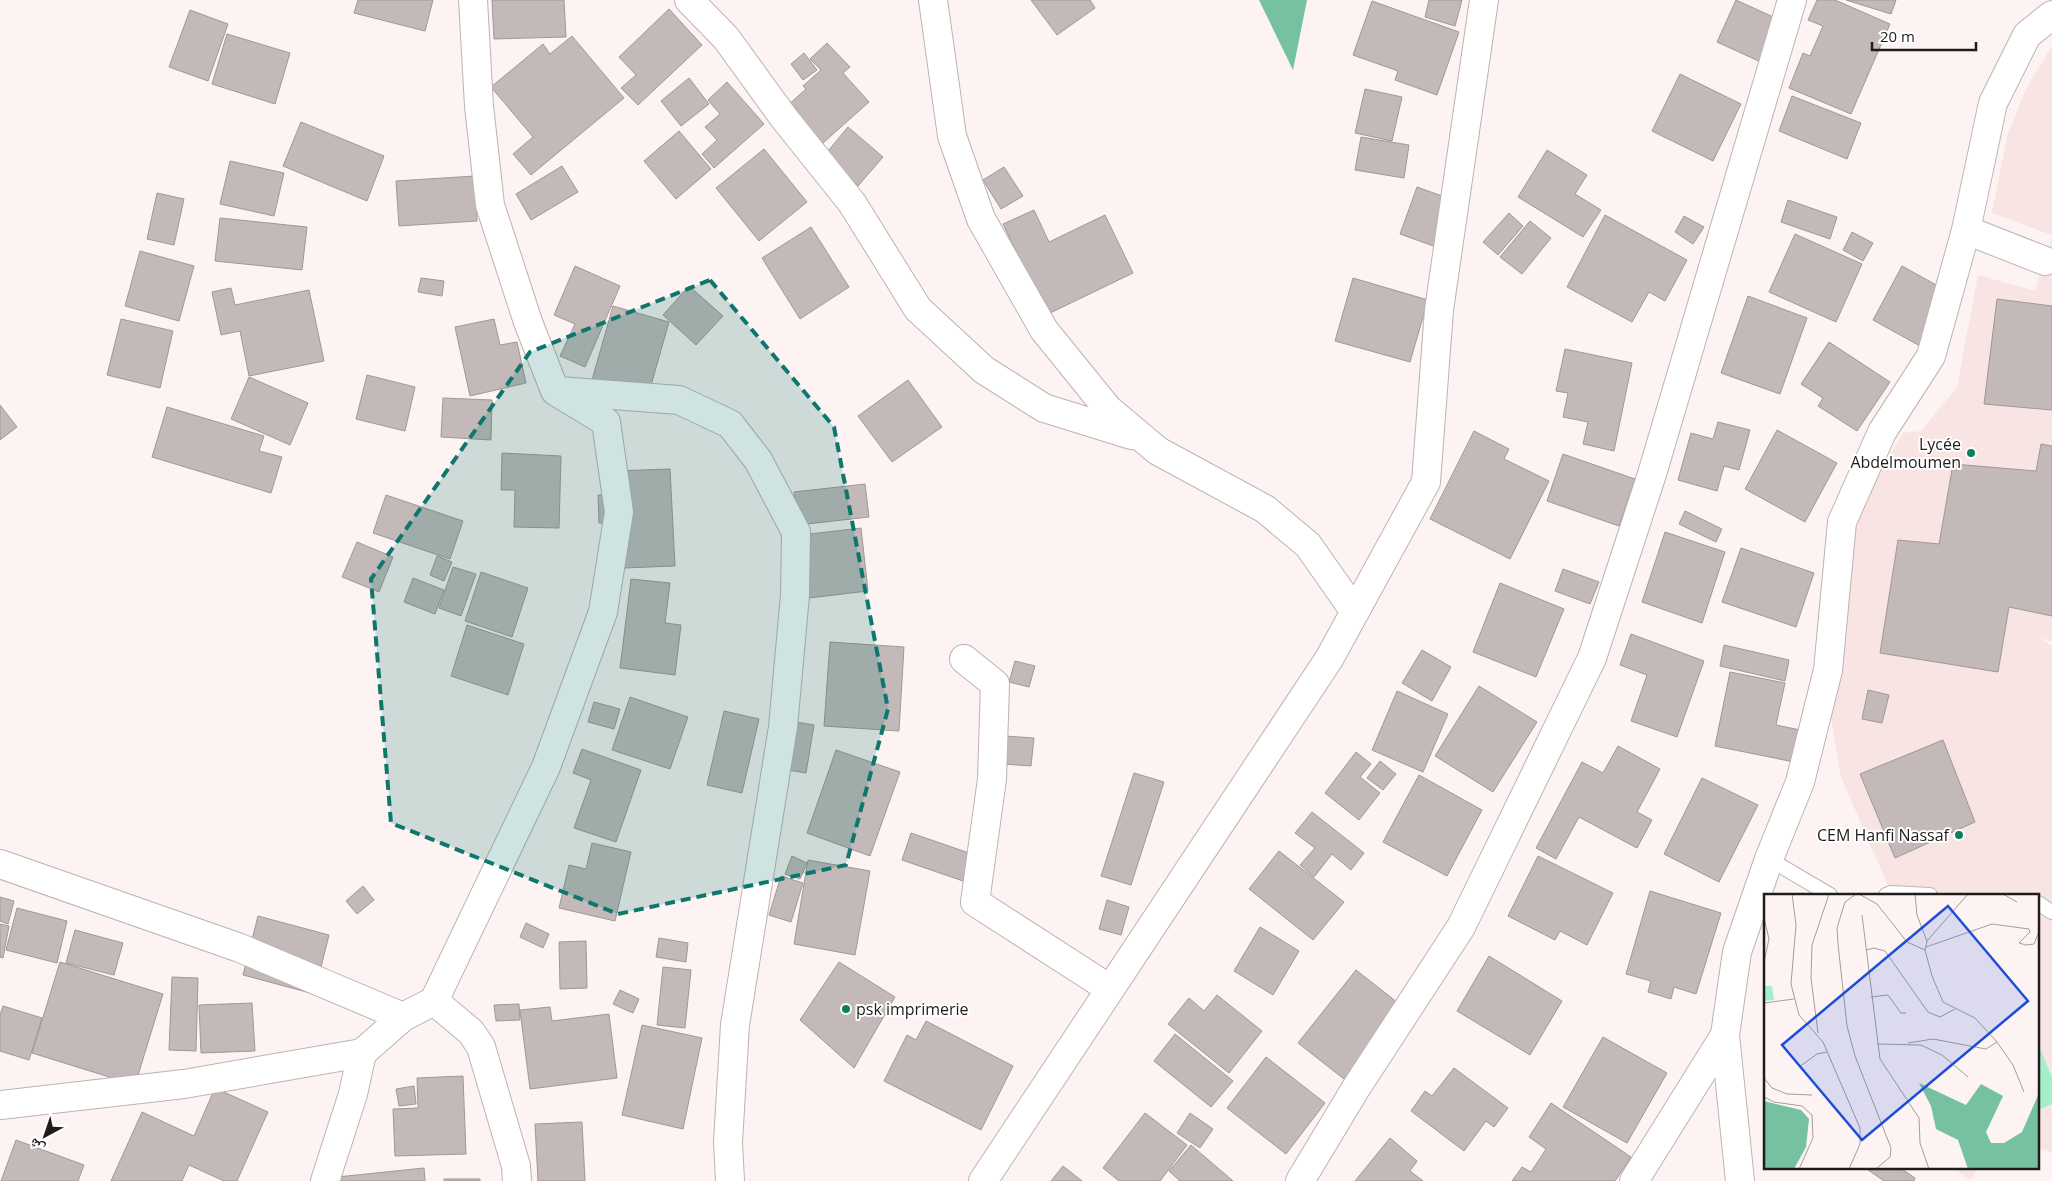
<svg xmlns="http://www.w3.org/2000/svg" width="2052" height="1181" viewBox="0 0 2052 1181" font-family="'Open Sans','Noto Naskh Arabic',sans-serif">
  <style>
    .built { fill: #f8e4e3 }
    .green { fill: #a4eecc }
    .forest { fill: #76c1a0 }
    .building { fill: #c3b9b9; stroke: #a09796 }
    .lines { fill: none; stroke-linecap: round; stroke-linejoin: round }
    .service-casing { stroke: #bdb3b3; stroke-width: 16 }
    .minor-casing { stroke: #bdb3b3; stroke-width: 30 }
    .tertiary-casing { stroke: #bdb3b3; stroke-width: 30 }
    .service { stroke: #fff; stroke-width: 14 }
    .minor { stroke: #fff; stroke-width: 28 }
    .tertiary { stroke: #fff; stroke-width: 28 }
    .marked { fill: #0f766e; fill-opacity: 0.2; stroke: #0f766e; stroke-width: 4; stroke-dasharray: 10 6; stroke-linejoin: round }
    .poi-dot { fill: #0e7e5b; stroke: #fff; stroke-width: 2 }
    .labels { text-anchor: middle; dominant-baseline: central; stroke-width: 4; stroke-linejoin: round; paint-order: stroke }
    .poi-label { font-size: 16px; fill: #1f1c1b; stroke: #fff; text-anchor: end }
    .inset-road { fill: none; stroke: #a49d9c; stroke-width: 1 }
    .view { fill: #1d4ed8; fill-opacity: 0.15; stroke: #1d4ed8; stroke-width: 2.5 }
    .inset-edge { fill: none; stroke: #1f1c1b; stroke-width: 2.5 }
  </style>
  <rect width="100%" height="100%" fill="#fdf3f2"/>
  <path class="built" d="M2052,46V235L1992,213L2008,133L2027,87Z
    M2052,237V642L2038,636L2052,646V1152L2038,1148V895H1892L1841,777L1820,650L1858,516L1878,474L1903,433L1921,431L1957,387L1978,275L2035,291Z
    M1952,1167H1978L1971,1180Z"/>
  <path class="green" d="M2038,1044L2052,1077V1104L2038,1110Z"/>
  <path class="forest" d="M1259,0H1307L1293,70Z"/>
  <path class="building" d="M358,0H433L425,31L354,13Z
    M492,0H564L566,37L494,39Z
    M1031,0H1090L1095,8L1057,35Z
    M1429,0H1462L1455,26L1425,17Z
    M1736,0L1782,21L1763,63L1717,42Z
    M1817,0H1835L1890,24L1851,114L1789,88L1803,53L1810,56L1823,26L1808,20Z
    M1846,0H1896L1891,14Z
    M1372,1L1459,32L1437,95L1395,80L1398,71L1353,55Z
    M669,9L702,45L638,105L621,88L636,75L619,57Z
    M190,10L228,24L208,81L169,67Z
    M227,34L290,53L275,104L212,84Z
    M572,36L624,98L531,175L513,154L533,137L491,87L543,44L550,54Z
    M827,43L850,67L843,73L869,102L823,143L788,105L806,89L803,86L821,70L810,59Z
    M804,53L817,70L803,80L791,64Z
    M1680,74L1741,104L1713,161L1652,131Z
    M689,78L709,104L681,126L661,101Z
    M727,82L764,124L714,168L702,154L717,140L705,127L720,114L708,100Z
    M1365,89L1402,97L1392,141L1355,133Z
    M1792,96L1861,123L1847,159L1779,131Z
    M301,122L384,156L367,201L283,166Z
    M848,127L883,157L858,186L823,157Z
    M679,131L711,169L676,199L644,161Z
    M1361,137L1409,145L1404,178L1355,170Z
    M764,149L807,202L759,241L716,188Z
    M1547,150L1587,175L1575,194L1601,210L1583,237L1518,197Z
    M230,161L284,173L274,216L220,204Z
    M562,166L578,192L531,220L516,194Z
    M1004,167L1023,196L1001,209L983,180Z
    M475,176L477,221L399,226L396,181Z
    M1417,187L1456,201L1439,248L1400,234Z
    M157,193L184,199L174,245L147,239Z
    M1788,200L1837,217L1830,239L1781,222Z
    M1034,210L1049,242L1105,215L1133,273L1046,315L1003,224Z
    M1509,213L1523,226L1498,255L1483,242Z
    M1605,215L1687,260L1665,301L1649,292L1632,322L1567,287Z
    M1684,216L1704,227L1693,244L1675,232Z
    M220,218L307,227L302,270L215,261Z
    M1530,221L1551,238L1522,274L1500,257Z
    M811,227L849,287L800,319L762,258Z
    M1852,232L1873,243L1863,261L1843,250Z
    M1795,234L1862,264L1836,322L1769,292Z
    M140,251L194,266L179,321L125,306Z
    M575,266L620,286L585,367L560,356L575,324L554,315Z
    M1902,266L1949,292L1920,346L1873,320Z
    M421,278L444,281L442,296L418,292Z
    M1353,278L1428,300L1410,362L1335,341Z
    M689,286L723,316L696,345L663,315Z
    M231,288L235,305L309,290L324,361L249,376L240,331L221,335L212,292Z
    M1748,296L1807,318L1780,394L1721,373Z
    M1997,299L2052,306V410L1984,404Z
    M613,306L669,322L648,396L592,380Z
    M121,319L173,331L160,388L107,375Z
    M494,319L500,345L517,342L526,383L470,396L455,327Z
    M1829,342L1890,382L1857,431L1818,406L1823,398L1801,384Z
    M1565,349L1632,363L1614,451L1583,444L1588,422L1563,417L1568,393L1556,391Z
    M367,375L415,387L405,431L356,419Z
    M249,377L308,403L290,445L231,419Z
    M908,380L942,427L892,462L858,416Z
    M443,398L492,400L491,440L441,437Z
    M0,405L17,427L0,440Z
    M167,407L264,436L259,451L282,457L271,493L152,457Z
    M1718,422L1750,430L1739,470L1724,466L1717,491L1678,480L1691,433L1713,439Z
    M1777,430L1837,463L1805,522L1745,489Z
    M1474,431L1509,449L1504,459L1549,481L1510,559L1430,519Z
    M2041,444L2052,446V616L2009,607L1998,672L1880,653L1898,540L1939,544L1953,464L2036,471Z
    M502,453L561,456L559,528L514,527L515,490H501Z
    M1563,454L1635,479L1619,526L1547,501Z
    M670,469L675,566L624,568L622,522L599,523L598,495H615L614,471Z
    M865,484L869,517L798,525L794,492Z
    M386,495L463,521L450,559L373,533Z
    M1685,511L1722,529L1716,542L1679,524Z
    M861,528L868,591L809,598L802,535Z
    M1665,532L1725,552L1702,623L1642,602Z
    M357,542L393,557L379,592L342,577Z
    M1741,548L1814,573L1796,627L1722,602Z
    M437,556L452,562L444,581L430,575Z
    M453,567L476,574L461,616L439,608Z
    M1563,569L1599,582L1590,604L1555,591Z
    M481,572L528,588L512,637L465,621Z
    M413,578L444,590L435,614L404,602Z
    M631,579L670,583L665,623L681,625L675,675L620,668Z
    M1500,583L1564,609L1536,677L1473,652Z
    M467,625L524,644L508,695L451,676Z
    M1631,634L1704,661L1677,737L1631,721L1647,675L1620,665Z
    M830,642L904,647L899,731L824,726Z
    M1724,645L1789,660L1785,681L1720,666Z
    M1422,650L1451,667L1432,701L1402,683Z
    M1015,661L1035,666L1029,687L1009,682Z
    M1730,672L1785,683L1776,725L1805,731L1799,763L1715,746Z
    M1479,686L1537,722L1493,792L1435,756Z
    M1868,690L1889,695L1882,723L1862,719Z
    M1397,691L1448,714L1423,772L1372,750Z
    M630,697L688,717L670,769L612,750Z
    M594,702L620,709L614,729L588,722Z
    M724,711L759,719L742,793L707,785Z
    M790,721L814,725L806,773L782,769Z
    M1005,736L1034,738L1031,766L1003,764Z
    M1943,740L1975,822L1895,858L1860,774Z
    M1618,746L1660,769L1637,812L1652,820L1637,848L1579,817L1556,859L1536,848L1582,762L1603,773Z
    M582,749L641,770L616,842L574,828L591,780L573,773Z
    M836,750L900,772L870,856L807,833Z
    M1356,752L1371,764L1360,777L1380,793L1359,820L1325,793Z
    M1380,761L1396,774L1383,790L1367,778Z
    M1134,773L1164,782L1131,885L1101,876Z
    M1419,775L1482,810L1447,876L1383,842Z
    M1702,778L1758,805L1719,882L1664,854Z
    M1312,812L1364,853L1351,870L1332,854L1314,877L1300,865L1315,848L1295,833Z
    M911,833L975,855L966,882L902,860Z
    M592,843L631,852L615,921L559,908L569,865L586,869Z
    M1279,851L1344,902L1313,940L1249,889Z
    M792,856L807,863L800,879L785,874Z
    M1538,856L1613,893L1587,945L1560,931L1555,940L1508,916Z
    M808,860L870,871L855,955L794,944Z
    M781,876L803,883L791,922L769,915Z
    M363,886L374,900L357,914L346,901Z
    M1650,891L1721,913L1696,994L1674,987L1671,999L1648,992L1651,981L1626,974Z
    M0,897L14,901L8,924L0,921Z
    M1107,900L1129,907L1121,935L1099,929Z
    M17,908L67,921L57,963L6,950Z
    M258,916L329,935L320,971L333,999L243,975Z
    M526,923L549,934L543,948L520,937Z
    M0,924L9,926L3,958L0,957Z
    M1260,927L1299,951L1273,995L1234,971Z
    M75,930L123,943L114,975L66,963Z
    M659,938L688,943L686,962L656,957Z
    M586,941L587,988L560,989L559,942Z
    M1489,956L1562,1001L1530,1055L1457,1011Z
    M60,962L163,994L135,1085L32,1053Z
    M839,962L895,997L854,1068L800,1020Z
    M663,967L691,970L685,1028L657,1025Z
    M1356,970L1402,1006L1344,1079L1298,1043Z
    M172,977L198,978L196,1051L169,1050Z
    M620,990L639,999L633,1013L613,1004Z
    M1217,995L1262,1031L1229,1073L1168,1024L1189,998L1204,1011Z
    M252,1003L255,1051L201,1053L199,1005Z
    M519,1004L520,1020L496,1021L494,1005Z
    M3,1006L42,1018L29,1060L0,1051V1015Z
    M550,1007L552,1021L609,1014L617,1078L530,1089L520,1010Z
    M926,1021L1013,1066L981,1130L884,1081L907,1035L916,1040Z
    M642,1025L702,1038L683,1129L622,1115Z
    M1175,1034L1233,1081L1211,1107L1154,1061Z
    M1603,1037L1667,1073L1627,1143L1563,1107Z
    M1266,1057L1325,1103L1286,1154L1227,1108Z
    M1454,1068L1508,1108L1494,1127L1486,1121L1464,1151L1411,1111L1425,1091L1432,1096Z
    M463,1076L466,1154L395,1156L393,1109L418,1108L417,1078Z
    M414,1086L416,1104L399,1106L396,1089Z
    M215,1088L268,1112L237,1181H224L189,1165L182,1181H111L142,1112L194,1136Z
    M1551,1103L1631,1157L1615,1181H1512L1522,1167L1531,1172L1546,1149L1529,1137Z
    M1145,1113L1187,1145L1160,1181H1119L1103,1168Z
    M1190,1113L1213,1129L1200,1148L1177,1133Z
    M582,1122L585,1181H538L535,1124Z
    M1390,1138L1417,1161L1410,1171L1423,1181H1355Z
    M16,1140L84,1165L78,1181H1Z
    M1191,1145L1233,1181H1180L1169,1171Z
    M1063,1166L1082,1181H1051Z
    M1864,1167H1899L1915,1178L1914,1181H1884Z
    M424,1168L425,1181H338L337,1177Z
    M444,1179H480V1181H444Z"/>
  <g class="lines">
    <g class="service-casing">
      <path id="service" d="M1769,859L1830,895
        M1886,895L1891,893L1930,895
        M2038,903L2052,912"/>
    </g>
    <g class="minor-casing">
      <path id="minor" d="M689,0L726,38L784,118L852,203L918,309L984,370L1044,408L1131,435
        M933,0L952,136L981,219L1044,330L1108,409L1158,451L1265,509L1308,545L1355,612
        M1966,230L2045,261
        M559,391L679,400L730,424L758,460L796,532L795,595L783,727L735,1025L728,1142L730,1181
        M964,659L995,684L992,779L975,902L1110,989
        M0,864L240,948L403,1017
        M434,1001L471,1032L481,1047L516,1166L517,1181
        M362,1053L403,1017L434,1001L546,767L603,612L619,512L606,422L555,391L528,322L490,205L479,106L473,0
        M983,1181L1329,659L1426,482L1439,310L1484,0
        M1300,1181L1356,1088L1461,927L1592,658L1652,474L1792,0
        M1740,1181L1725,1035L1737,952L1769,859L1800,782L1828,670L1842,522L1882,432L1931,356L1966,230L1993,103L2027,35L2052,15"/>
    </g>
    <g class="tertiary-casing">
      <path id="tertiary" d="M0,1105L184,1084L362,1053L353,1094L325,1181
        M1634,1181L1725,1035"/>
    </g>
    <use href="#service" class="service"/>
    <use href="#minor" class="minor"/>
    <use href="#tertiary" class="tertiary"/>
  </g>
  <path class="marked" d="M710,280L834,427L888,709L846,865L618,914L391,823L371,579L530,352Z"/>
  <g class="poi-dot">
    <circle cx="1971" cy="453" r="5"/>
    <circle cx="1959" cy="835" r="5"/>
    <circle cx="846" cy="1009" r="5"/>
  </g>
  <g class="labels">
    <g class="poi-label">
      <text x="1961" y="444">Lycée<tspan x="1961" dy="18">Abdelmoumen</tspan></text>
      <text x="1949" y="835">CEM Hanfi Nassaf</text>
      <text x="856" y="1009" text-anchor="start">psk imprimerie</text>
    </g>
  </g>
  <g transform="translate(1764 894)">
    <rect width="275" height="275" fill="#fdf3f2"/>
    <path d="M0,82V92H8L10,106L0,107Z" fill="#a4eecc"/>
    <path d="M155,189L202,211L217,190L239,202L222,238L227,249H240L258,238L275,199V275H204L194,246L172,235L167,212ZM0,207L37,216L45,225L42,253L30,275H0Z" fill="#76c1a0"/>
    <path class="inset-road" d="M28,0L32,31L27,90L35,121L59,148L96,234V250L85,275M92,0L81,8L73,34L74,50L83,132L91,162L127,254L126,263L112,275M95,0L113,10L143,48L161,56M151,0L153,21L163,47M204,0L163,47L161,56L168,82L179,108L211,124L233,148L249,171L260,198M239,0L253,8M98,21L116,165L155,224L156,249L165,275M0,24L5,45L0,68M162,53L228,30L265,35L266,38L255,49L262,51L270,50L275,38M102,56L110,54L121,57L164,118L176,123L191,115M107,103L124,101L137,119H142M0,109L30,105M54,139L47,84L48,51L65,0M144,149L169,145L222,155L233,148M113,150L157,151L178,161L204,183M35,173L53,160L63,158M0,184L8,194L23,200L48,201M0,203L10,208L38,212L48,221L49,244L35,275"/>
    <path class="view" d="M184,12L264,107L98,246L18,151Z"/>
    <rect width="275" height="275" class="inset-edge"/>
  </g>
  <g transform="translate(45 1136) rotate(220)" stroke="#ffffff" stroke-width="4" paint-order="stroke">
  <path d="M0-4L9 19L0 12L-9 19Z" fill="#1f1c1b"/>
  <text y="-8" font-size="14" font-weight="bold" text-anchor="middle" fill="#1f1c1b">ش</text>
  </g>
  <path d="M1872 42v8h104v-8" fill="none" stroke="#1f1c1b" stroke-width="2.5"/>
  <text x="1880" y="42" font-size="15" fill="#1f1c1b" stroke="#ffffff" stroke-width="4" paint-order="stroke">20 m</text>
</svg>
